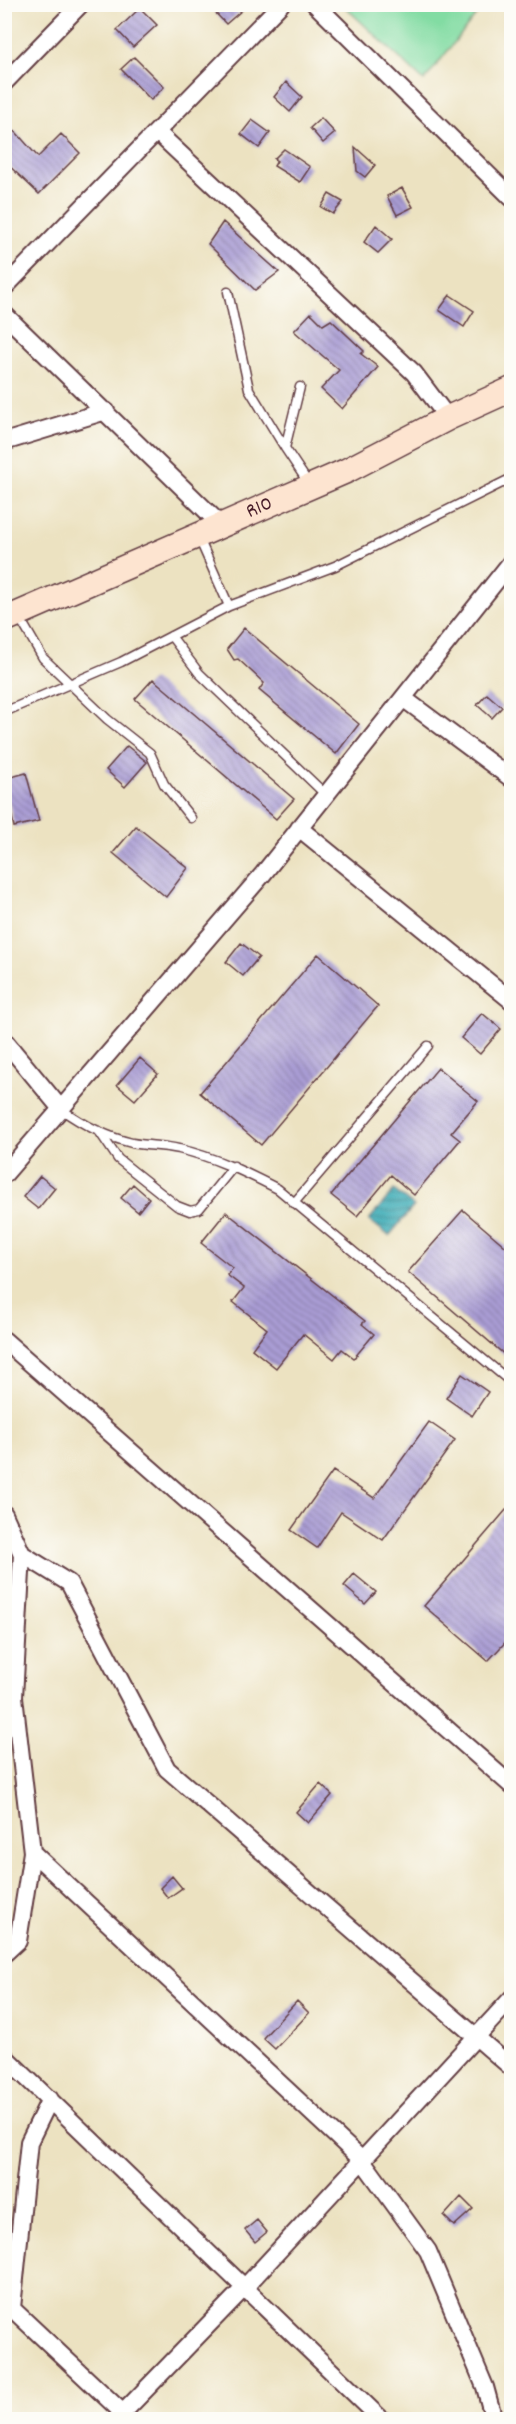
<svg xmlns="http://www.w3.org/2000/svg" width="516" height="2424" viewBox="0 0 516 2424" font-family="Dekko,sans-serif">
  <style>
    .green { fill: #82dca3; stroke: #667e67; stroke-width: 1.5 }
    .water { fill: url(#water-rules); stroke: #426470; stroke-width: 1.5 }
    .building { fill: url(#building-back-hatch) }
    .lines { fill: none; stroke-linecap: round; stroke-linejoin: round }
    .service-casing { stroke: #623c42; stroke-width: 11 }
    .minor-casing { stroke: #623c42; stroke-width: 20 }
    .secondary-casing { stroke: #623c42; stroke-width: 27 }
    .service { stroke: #fff; stroke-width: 8 }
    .minor { stroke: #fff; stroke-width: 16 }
    .secondary { stroke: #fde4d0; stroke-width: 24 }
    .labels { text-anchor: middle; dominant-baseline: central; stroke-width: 4.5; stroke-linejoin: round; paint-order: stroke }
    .street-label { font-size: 21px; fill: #4a1f2b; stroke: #fdfcf7 }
  </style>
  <defs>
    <pattern id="water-rules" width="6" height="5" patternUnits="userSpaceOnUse" patternTransform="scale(1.5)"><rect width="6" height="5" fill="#39aab5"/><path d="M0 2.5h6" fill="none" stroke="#328a93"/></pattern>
    <pattern id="building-back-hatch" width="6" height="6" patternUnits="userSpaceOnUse" patternTransform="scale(1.5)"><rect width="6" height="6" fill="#a99cd4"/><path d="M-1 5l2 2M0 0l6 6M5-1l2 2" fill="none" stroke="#8c7fac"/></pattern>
  </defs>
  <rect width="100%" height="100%" fill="#fdfcf7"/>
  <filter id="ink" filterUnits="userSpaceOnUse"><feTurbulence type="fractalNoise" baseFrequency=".0167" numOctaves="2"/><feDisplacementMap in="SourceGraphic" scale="12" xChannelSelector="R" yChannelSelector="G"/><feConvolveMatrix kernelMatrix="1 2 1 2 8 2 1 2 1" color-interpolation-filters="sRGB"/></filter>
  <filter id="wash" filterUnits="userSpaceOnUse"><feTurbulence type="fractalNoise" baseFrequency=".008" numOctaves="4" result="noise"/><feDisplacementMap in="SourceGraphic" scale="24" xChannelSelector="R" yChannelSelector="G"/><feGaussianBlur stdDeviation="1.35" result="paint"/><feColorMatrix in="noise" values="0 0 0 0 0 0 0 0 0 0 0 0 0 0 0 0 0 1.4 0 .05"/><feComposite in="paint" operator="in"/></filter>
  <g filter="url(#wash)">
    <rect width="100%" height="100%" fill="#ece2c1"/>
    <path class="green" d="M343,5H484L424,81Z"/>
    <path class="water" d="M394,1190L414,1206L389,1236L369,1220Z"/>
    <g id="blocks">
      <path class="building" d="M207,4H249L226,24Z
        M140,8L157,25L133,47L117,30Z
        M134,57L164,87L151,100L121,69Z
        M286,82L302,97L290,112L274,97Z
        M321,118L335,133L323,143L310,128Z
        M252,120L270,133L259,148L241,134Z
        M15,131L38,157L61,134L80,153L39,194L4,161V141Z
        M355,147L375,165L365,177L357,171Z
        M284,149L310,167L300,182L274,166L277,161L274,159Z
        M402,188L413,207L397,215L387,196Z
        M329,194L343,202L333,214L321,207Z
        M223,222L279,272L255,290L208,244Z
        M376,225L392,239L378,253L364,242Z
        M450,295L474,311L464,327L439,310Z
        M311,313L323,325L331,320L364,351L361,354L378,367L342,409L321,389L339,370L294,331Z
        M244,628L359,724L336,754L259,690L264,683L238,659L234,660L227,649Z
        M153,679L294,799L276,819L135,699Z
        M487,694L502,707L492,718L477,705Z
        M127,746L147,762L125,787L106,770Z
        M26,773L39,821L14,827L4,779Z
        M136,826L188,868L166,897L113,853Z
        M241,943L259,957L243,976L226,962Z
        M318,954L378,1006L261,1145L200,1093Z
        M482,1013L501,1029L480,1054L461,1038Z
        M140,1058L158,1074L135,1100L117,1085Z
        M438,1068L478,1101L451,1133L460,1140L414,1195L391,1175L357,1216L331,1195Z
        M40,1176L55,1188L38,1209L23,1197Z
        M133,1184L149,1198L138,1212L121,1198Z
        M463,1210L512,1252V1361L408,1272Z
        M226,1212L365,1321L362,1324L374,1334L354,1358L342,1349L334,1359L303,1334L276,1368L252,1349L267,1329L233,1302L244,1288L227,1275L233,1268L201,1243Z
        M462,1374L488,1392L472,1416L446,1398Z
        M429,1422L455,1440L383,1540L341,1512L317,1548L291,1530L333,1471L374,1498Z
        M512,1503V1635L488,1661L424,1606Z
        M354,1574L376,1592L365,1604L344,1586Z
        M320,1784L332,1795L308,1823L296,1812Z
        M172,1876L182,1888L168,1898L160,1888Z
        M297,2001L309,2013L275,2049L263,2038Z
        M461,2197L473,2209L454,2226L444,2216Z
        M257,2220L267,2232L255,2242L245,2230Z"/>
    </g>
  </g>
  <g filter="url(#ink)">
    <use href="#blocks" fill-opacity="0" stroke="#623c42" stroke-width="1.5"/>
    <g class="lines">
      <g class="service-casing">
        <path id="service" d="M228,292L249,389L285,448
          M300,387L285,448L309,484
          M198,536L229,606
          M18,615L43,658L107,719L150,753L164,784L191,818
          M171,636L199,673L326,795
          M4,712L121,662L229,606L335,566L512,478
          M61,1109C82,1124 107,1137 132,1143C147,1146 164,1145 179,1149C214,1157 245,1172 278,1189L512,1383
          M99,1131L118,1159L177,1206L190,1211L199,1209L234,1166
          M294,1203L428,1046"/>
      </g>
      <g class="minor-casing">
        <path id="minor" d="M315,4L512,198
          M4,83L81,4
          M158,133L414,373L448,418
          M4,288L281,4
          M4,314L221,525
          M4,442L106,411
          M403,698L512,779
          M299,828L512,1001
          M4,1040L61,1109
          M4,1175L263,874L512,561
          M4,1340L512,1786
          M4,1514L22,1554L14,1697L7,1705
          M22,1554L69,1583L167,1769L512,2068
          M14,1697L32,1852L362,2160L428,2251L485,2387L494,2420
          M4,1954L18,1941L32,1852
          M4,2056L382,2420
          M5,2302L123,2413
          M12,2308L29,2142L50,2099
          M116,2420L245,2287L512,1998"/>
      </g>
      <g class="secondary-casing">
        <g id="secondary">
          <path id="s1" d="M4,620L346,471L448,418L512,389"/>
        </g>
      </g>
      <use href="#service" class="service"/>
      <use href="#minor" class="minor"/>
      <use href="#secondary" class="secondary"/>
    </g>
  </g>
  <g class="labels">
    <g class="street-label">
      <text stroke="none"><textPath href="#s1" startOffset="279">R10</textPath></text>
    </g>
  </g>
  <rect width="516" height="2424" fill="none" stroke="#fdfcf7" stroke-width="24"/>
</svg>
